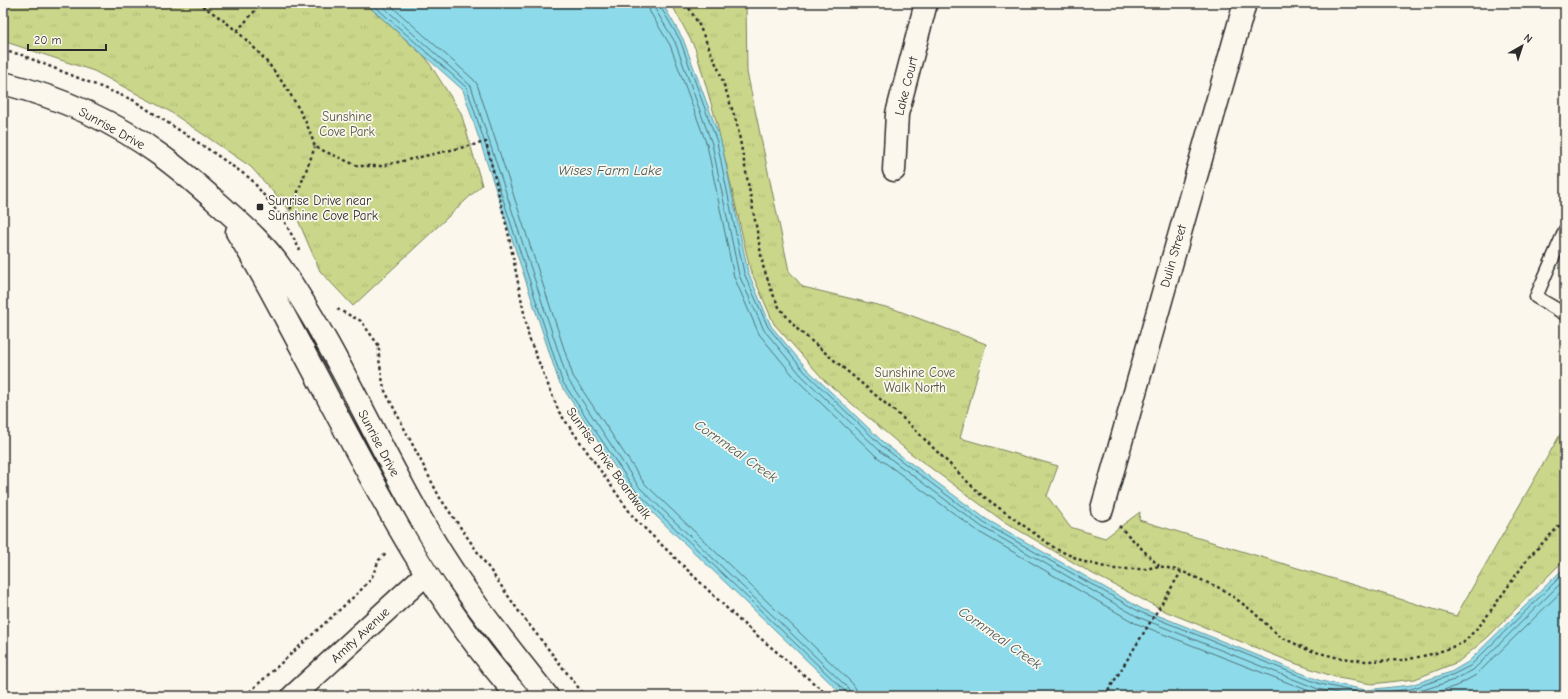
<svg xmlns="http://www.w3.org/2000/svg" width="1568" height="699" viewBox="0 0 1568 699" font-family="'Comic Neue',sans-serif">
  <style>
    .park { fill: url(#park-tufts); stroke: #7a815a }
    .water { fill: #8ddbea; stroke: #66959e }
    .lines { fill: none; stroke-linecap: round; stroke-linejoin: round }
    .shore { stroke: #527177; stroke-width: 1 }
    .service-casing { stroke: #2b2b2b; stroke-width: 15 }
    .minor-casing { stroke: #2b2b2b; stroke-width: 25 }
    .tertiary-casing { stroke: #2b2b2b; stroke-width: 25 }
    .path { stroke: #2b2b2b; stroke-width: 2.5; stroke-dasharray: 3 3; stroke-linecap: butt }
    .service { stroke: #fbf7ec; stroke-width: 12 }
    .minor { stroke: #fbf7ec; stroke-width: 22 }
    .tertiary { stroke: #fbf7ec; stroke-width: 22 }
    .poi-dot { fill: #2b2b2b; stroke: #fbf7ec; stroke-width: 1.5 }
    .labels { text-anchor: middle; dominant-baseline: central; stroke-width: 3.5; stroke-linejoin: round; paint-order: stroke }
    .street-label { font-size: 13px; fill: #2b2b2b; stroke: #fbf7ec }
    .park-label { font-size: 13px; fill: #535643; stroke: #fbf7ec }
    .poi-label { font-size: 13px; fill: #2b2b2b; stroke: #fbf7ec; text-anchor: start }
    .water-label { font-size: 14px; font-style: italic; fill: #44575b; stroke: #fbf7ec }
  </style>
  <defs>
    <pattern id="park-tufts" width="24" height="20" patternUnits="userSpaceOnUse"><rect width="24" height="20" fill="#cad78a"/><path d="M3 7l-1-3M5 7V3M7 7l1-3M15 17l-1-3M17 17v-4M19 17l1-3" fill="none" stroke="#aeb977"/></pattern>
  </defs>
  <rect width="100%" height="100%" fill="#fbf7ec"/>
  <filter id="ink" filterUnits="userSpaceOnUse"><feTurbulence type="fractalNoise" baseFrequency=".025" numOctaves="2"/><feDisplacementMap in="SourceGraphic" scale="8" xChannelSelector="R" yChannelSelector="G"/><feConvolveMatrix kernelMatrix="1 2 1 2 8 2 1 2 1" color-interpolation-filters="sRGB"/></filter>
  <g filter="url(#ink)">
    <path class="park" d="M3,3H365L426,58L461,113L482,185L353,306L320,271L298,220L251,167L169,111L94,71L3,41Z
      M671,3H746L747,72L789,271L803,287L894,309L986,344L960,438L1058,466L1047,496L1070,527L1105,538L1140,512L1139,520L1456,616L1565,426V559L1488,637L1458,662L1415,679L1372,684L1338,678L1294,663L1167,612L1093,574L1003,521L909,452L825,381L774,324L750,269L717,124L695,48Z"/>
    <path class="water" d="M365,3H662L683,39L721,141L748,272L771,326L807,369L885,444L986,519L1142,609L1321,681L1366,690L1411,685L1451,672L1468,662L1565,567V696H844L632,493L559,382L463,90Z"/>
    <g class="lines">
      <path class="shore" d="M371,3L467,88L562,381L635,490L845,691L846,696
        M379,3L471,86L567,378L639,487L848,688L851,696
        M388,3L473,79L477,84L573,376L644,483L852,683L856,689L857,696
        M648,3L650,12L670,45L707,145L734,277L759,334L796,379L876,456L979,532L1135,623L1322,696
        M654,3L655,9L675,42L712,144L739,275L764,330L801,375L880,451L982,527L1138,617L1318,689L1352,696
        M659,3L660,6L680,40L717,142L744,273L768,327L804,371L883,447L984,523L1140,612L1320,684L1366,694L1411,689L1452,675L1470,666L1565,572
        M1393,696L1414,693L1454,680L1473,670L1565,579
        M1425,696L1456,686L1476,675L1565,588"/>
      <g class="service-casing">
        <path id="service" d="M1565,230L1536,297L1565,314"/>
      </g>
      <g class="minor-casing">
        <path id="minor" d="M894,170L897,114L926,3
          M1102,509L1245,3
          M293,696L426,574"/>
      </g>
      <g class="tertiary-casing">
        <path id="tertiary" d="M3,83C58,97 114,121 160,155C181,170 200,187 219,204C241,224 264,243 281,268C340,353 379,450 432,538C465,594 507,645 547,696
          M237,232C260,268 279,306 299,343C365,466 424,591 518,696"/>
      </g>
      <path class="path" d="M197,3C243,29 281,72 304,119C309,128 312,138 315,147L358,166H381L486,142L508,232L529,338L559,412L634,518L740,621L829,696
        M686,3L698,23L720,73L737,124L757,231L763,266L772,292L779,307L796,328L905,420L980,494L1056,549L1085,562L1113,569H1146L1159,566L1181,571L1224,590L1251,610L1279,636L1308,650L1335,657L1365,661L1405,660L1436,653L1463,643L1482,623L1529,557L1565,520
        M237,31L262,3
        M3,51L19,54L133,100L211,151L251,179L283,219L300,250
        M283,219L293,205L315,147
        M337,309L361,321L379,346V359L384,389L440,498L520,613L585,696
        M1119,526L1159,566
        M245,696L359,592L371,579L379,560L386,554
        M1105,696L1181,572"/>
      <use href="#service" class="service"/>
      <use href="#minor" class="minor"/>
      <use href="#tertiary" class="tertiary"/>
    </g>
  </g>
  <rect class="poi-dot" x="256" y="203" width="8" height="8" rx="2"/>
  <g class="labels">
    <g class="street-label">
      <text transform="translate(906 86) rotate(-76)">Lake Court</text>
      <text transform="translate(112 128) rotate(29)">Sunrise Drive</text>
      <text transform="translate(1173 256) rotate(-74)">Dulin Street</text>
      <text transform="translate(379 443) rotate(62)">Sunrise Drive</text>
      <text transform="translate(609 463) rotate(54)">Sunrise Drive Boardwalk</text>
      <text transform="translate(360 635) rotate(-43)">Amity Avenue</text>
    </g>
    <g class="park-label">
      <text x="347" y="116">Sunshine<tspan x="347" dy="15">Cove Park</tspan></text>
      <text x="915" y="372">Sunshine Cove<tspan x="915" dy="15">Walk North</tspan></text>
    </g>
    <g class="poi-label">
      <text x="268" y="200">Sunrise Drive near<tspan x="268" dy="15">Sunshine Cove Park</tspan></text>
    </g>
    <g class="water-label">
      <text x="610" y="170">Wises Farm Lake</text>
      <text transform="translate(736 451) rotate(35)">Cornmeal Creek</text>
      <text transform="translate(1000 638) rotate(35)">Cornmeal Creek</text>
    </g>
  </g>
  <rect width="1568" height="699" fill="none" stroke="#fbf7ec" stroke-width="16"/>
  <rect x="8" y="8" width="1552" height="683" fill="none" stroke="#2b2b2b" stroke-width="1.5" filter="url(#ink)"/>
  <g transform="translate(1522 46) rotate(39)" stroke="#fbf7ec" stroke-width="3" paint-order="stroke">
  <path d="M0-3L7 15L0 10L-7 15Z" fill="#2b2b2b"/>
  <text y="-6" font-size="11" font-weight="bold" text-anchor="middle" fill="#2b2b2b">N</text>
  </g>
  <path d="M28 44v6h78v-6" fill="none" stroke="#2b2b2b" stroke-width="2"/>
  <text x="34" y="44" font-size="12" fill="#2b2b2b" stroke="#fbf7ec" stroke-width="3" paint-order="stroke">20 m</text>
</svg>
